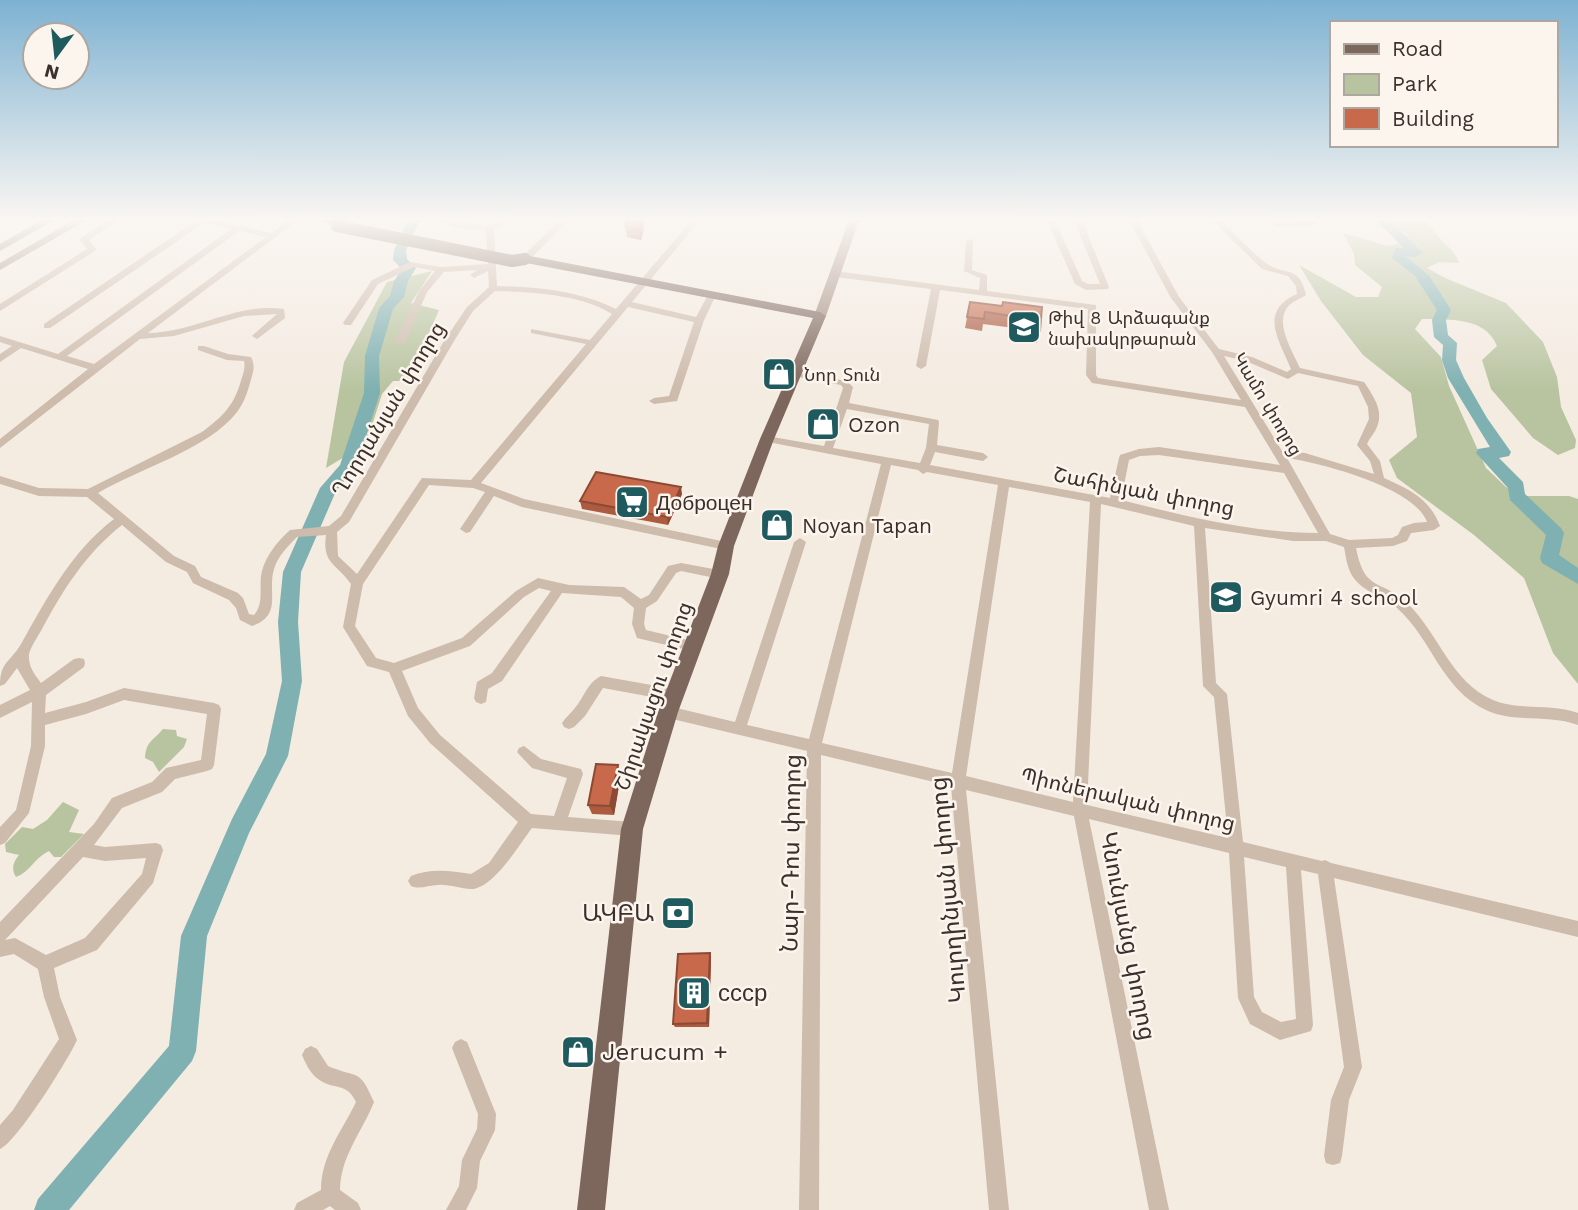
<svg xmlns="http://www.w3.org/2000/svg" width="1578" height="1210" viewBox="0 0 1578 1210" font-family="'Work Sans','Noto Sans Armenian',sans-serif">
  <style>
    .green { fill: #b8c4a0 }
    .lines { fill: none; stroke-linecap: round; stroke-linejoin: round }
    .river { fill: #7fb0b2; fill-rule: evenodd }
    .street { fill: #cdbbac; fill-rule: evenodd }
    .secondary { fill: #a18a7d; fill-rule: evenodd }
    .primary { fill: #7d675c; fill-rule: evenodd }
    .primary-bridge { stroke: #7d675c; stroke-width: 12 }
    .wall { fill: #ac5a40 }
    .shaded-wall { fill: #8c4a34 }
    .building { fill: #c8694b; stroke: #8c4a34; stroke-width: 2 }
    .labels { text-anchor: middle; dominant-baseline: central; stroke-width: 5; stroke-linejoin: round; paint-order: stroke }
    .far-poi-label { font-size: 18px; fill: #3b302b; stroke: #fbf5ee; text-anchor: start }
    .far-street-label { font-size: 18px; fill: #3b302b; stroke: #fbf5ee }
    .street-label { font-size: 21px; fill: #3b302b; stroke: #fbf5ee }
    .poi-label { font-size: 21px; fill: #3b302b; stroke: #fbf5ee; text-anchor: start }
    .near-street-label { font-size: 24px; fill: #3b302b; stroke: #fbf5ee }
    .near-poi-label { font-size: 24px; fill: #3b302b; stroke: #fbf5ee; text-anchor: start }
  </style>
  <rect width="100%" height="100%" fill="#f4ebe1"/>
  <path class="green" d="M1385,220H1428C1433,238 1453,245 1459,263L1439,262L1427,268L1445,278L1506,303L1543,342L1557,377L1561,407L1576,440L1575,448L1558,455L1533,438L1491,389L1482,360L1497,346C1485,316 1449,320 1422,319L1415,329L1441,357L1449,386L1486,468L1506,487L1526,496H1569L1578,499V684L1553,653L1524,578L1474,535L1397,478L1389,460L1417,437L1411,393L1363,355L1321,301L1299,265L1356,297H1378L1382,287L1355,265L1354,254L1343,233L1388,246L1405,242L1407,234Z
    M432,271L411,303L439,310L408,381H393L382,394L366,444L326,468L344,362L387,282Z
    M163,729L176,730L177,736L187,739L184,747L159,772L153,762L145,758C146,741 153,741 163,729Z
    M63,802L79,810L69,832L84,834L61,857H54L49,851C35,857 30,872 16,877C11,869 13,862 19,855L6,852L5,844L22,827L33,829L47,820Z"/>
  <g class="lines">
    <path class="river" d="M408,220H420L406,250L407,259L416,268L408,281L404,297L393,309L379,356L380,393L356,467L336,491L301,572L298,622L302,681L288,756L249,833L207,936L196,1051L192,1061L69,1210H34L38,1199L169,1046L181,936L232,819L266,754L282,681L278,622L283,572L320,488L340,465L364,393L365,356L379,308L390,296L394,281L402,269L393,260L394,250Z
      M1376,220H1390L1423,253L1416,257L1406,256L1430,277L1451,310L1446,320L1448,335L1457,343L1456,360L1464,378L1487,418L1511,452L1509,456L1499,458L1523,482L1525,494L1561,528L1564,533L1559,555L1578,568V584L1542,563L1540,558L1546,535L1510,500L1508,488L1476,453L1478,449L1490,447L1448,378L1442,360L1443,345L1434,337L1432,320L1437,310L1415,276L1392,258L1396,248H1404Z"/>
    <path class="street" d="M109,220H119L89,240L96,249L95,251L0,311V304L87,249L80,240L81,238Z
      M197,220H214L271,233L289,220H298L148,333C194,333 237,302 284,309L285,318L257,339L252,336L254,334L277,314L244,316L174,336L140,339L0,448V439L88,369L21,348L0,362V354L12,346L0,342V336L58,354L231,229L204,223L50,328H44V324ZM239,231L266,237L94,364L67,356Z
      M436,220L489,226L504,220H516L494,229L497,286C538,287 579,291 616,309L692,220H700L632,302L696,317L709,293L716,295L704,320L677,401L654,404L649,401L654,398L669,396L694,322L628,307L481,483L524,499L726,542L732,546L730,549L726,550L522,507L494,496L470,532L466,533L460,529L485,492L473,488L429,485L363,584L355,626L376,658L394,663L462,638L516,591L538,578L569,585L624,587L641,599L649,595L668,566L681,563L724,571L726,574L720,579L681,571L676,573L657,601L646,608L644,624L646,630L696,642L698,646L696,650L692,651L637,638L632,624L634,608L621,597L562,593L502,681L488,689L486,702L481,704L476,702L474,698L477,682L492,673L551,591L539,588L524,597L470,646L402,671L418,708L440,735L531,814L554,816L567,778L532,768L517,752L519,748L524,746L541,759L581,769L583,774L568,817L632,822L637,824L639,829L637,834L632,836L532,828C519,845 493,889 471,889C460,889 449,884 438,885C428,885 420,890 411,886L408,881L411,876C431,868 450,871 471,874L489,863L518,822L430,743L408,716L389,672L367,666L343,627L351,584C336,563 322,564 326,535L297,537C288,546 278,556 274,569C267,592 283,615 252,626L240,620L236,608L229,600L193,583L187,572L166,562L122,525C86,553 63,590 42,629C38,636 31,646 29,654C28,666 34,674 41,683L74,659L79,658L84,659L85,663L84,667L46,695L45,713L86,702L124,688L214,703L219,705L221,709L214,765L212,769L207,771L175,779L162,792L122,808L94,845L105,847L156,843L161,845L163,850L153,883L97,950L54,968L60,997L77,1040C68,1060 17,1142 0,1149V1125L13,1110L59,1039L44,997L38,969L14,954L0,957V922L94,824L112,798L152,782L166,768L201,760L207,714L124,700L86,714L45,725V746L29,813L5,843L0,845V827L16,810L31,746L32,702L0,718V705L30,690L17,668L5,684L0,686C0,661 10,663 21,644C47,598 71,552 114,519L87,497L39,496L0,484V476L39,488L88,489L202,432C221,418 233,407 240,384C242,376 246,369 244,361L227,360L198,350V346H204L228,354L251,357C256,367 253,372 250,383C247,393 244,403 237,412C209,449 138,469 98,493L174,556L195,566L201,577L238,593L243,598L249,614L254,615C265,603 258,585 262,571C266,555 278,541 290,530L329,526L341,516L444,341L467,307L489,287L488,271L474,278L470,275L477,270L444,272L427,292L405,342L403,344H397L395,342L419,291L435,271L414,267L378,284L351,325H345L343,323L372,280L410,262L441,267L488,264L486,230L458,228ZM495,291C531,292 581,294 612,314L590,340L531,329V333L586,344L471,480L422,478L357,574L338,556L337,532L349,522L454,341L473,311ZM83,857L105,861L146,858L142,874L85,938L46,955L15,938L5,940Z
      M560,220H569L528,261H522V257Z
      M1047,220H1055L1082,281L1088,284H1100L1074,220H1082L1109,287L1108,289L1086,290L1075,284Z
      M1129,220H1137L1179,297L1219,349L1252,357L1287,372L1291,369C1279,340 1258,311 1297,294L1296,286L1288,276L1262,269L1212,220H1221C1235,234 1250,251 1266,263C1284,277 1299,263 1306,295C1300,299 1292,301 1287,308C1275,324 1293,352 1300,368L1364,382C1372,394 1383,409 1378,424C1376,432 1370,437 1367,444L1380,461L1384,478C1409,489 1430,499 1440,526L1434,530L1411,533L1407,541L1393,546L1356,548C1365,594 1382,578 1408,604C1439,634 1451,682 1493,700C1519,711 1551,703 1578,713V725C1549,714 1516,723 1488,711C1441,690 1433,640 1397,608C1384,596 1364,593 1353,577C1347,568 1346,557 1344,547L1326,541H1293L1205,528L1216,683L1227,694L1243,842L1322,861L1325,860L1331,863L1578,921V937L1334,878L1362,1067L1349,1100L1342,1156L1340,1163L1333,1165L1326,1163L1324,1156L1331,1100L1344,1067L1318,874L1301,870L1313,1025L1311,1031L1280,1040L1250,1024L1238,998L1229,853L1089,819L1169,1210H1149L1074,816L966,790L1009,1210H989L951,786L821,755L819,1210H799L807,751L668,718L663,716L661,712L663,708L668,706L735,722L794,542L800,538L806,542L747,725L809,739L881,464L763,441V437L767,436L824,446L843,388L841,385L793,376V372L847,381L853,387L849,403L938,420L939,422L937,445L983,453L988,457L983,461L935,452L930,465L1110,498L1119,458L1120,455L1139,449L1159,447L1280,465L1245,407L1092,383L1086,375L1088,309L940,290L926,366L921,369L916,366L931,289L835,277L831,274L835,271L979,290L980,278L964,271L966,241L973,239L972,270L987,275V291L1096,305V375L1098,378L1241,400L1212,352L1171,298ZM1224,356L1246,361L1288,379L1298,373L1358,386L1368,407L1369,419L1357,445L1370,461L1374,474L1305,453L1282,451ZM847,409L929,424L926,448L920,463L833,448ZM1159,455L1284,473L1318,533C1252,533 1185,516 1121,500L1129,460L1140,456ZM1287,458C1321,463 1414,487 1427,522L1414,523L1402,527L1398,535L1392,538L1349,540L1330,534ZM891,465L918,470L923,474L927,472L998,485L952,773L822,743ZM1009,487L1090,502L1073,802L966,776ZM1101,504L1194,526L1203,686L1214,697L1228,838L1087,805ZM1244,857L1286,867L1296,1019L1281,1022L1262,1012L1254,997Z
      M1259,220L1280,223L1317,220L1315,226H1312L1280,227Z
      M601,676L674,689L679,691L681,695L679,699L674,701L603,688L585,716L574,727L569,729L564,727L562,723C566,717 570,714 574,709C584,698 587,683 601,676Z
      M461,1039L467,1042L496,1114L495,1130L480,1161L477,1188L466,1210H446L459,1186L462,1160L477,1129L478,1114L452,1048L455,1042Z
      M311,1046L317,1049L328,1066C358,1079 359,1067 374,1102C362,1132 340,1157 340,1190L358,1203L361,1210H335L330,1206L323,1210H294L297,1203L321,1190C321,1156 342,1131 356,1102C346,1081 334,1091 318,1079C310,1073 306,1064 302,1055L305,1049Z"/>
    <path class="secondary" d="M42,220H55L0,251V244Z
      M74,220H87L0,270V263Z
      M849,220H859L826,316L824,318H816L814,316Z"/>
    <path class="primary" d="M321,220H348C342,225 327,225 321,220Z
      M525,255L820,312L826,316L774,439L734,546L729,574L678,712L643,829L605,1210H577L621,829L658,712L711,574L718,546L760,439L813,318L521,262L519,259Z"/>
    <path class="primary-bridge" d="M336,222L337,226L512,261L525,259"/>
  </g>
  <path class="wall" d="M625,226L644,228L641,240L627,237Z
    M970,302L1002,306L1042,307L1040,331L1037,343L1028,342L1029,330L983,324L982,331L965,328Z
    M682,494L668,525L582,509L580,501Z
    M621,774L614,815L592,814L588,805Z
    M710,953L711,958L709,1027H675L673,1024Z"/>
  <path class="shaded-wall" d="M642,220H643L644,228L641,240L639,229Z
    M681,487L682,494L668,525L667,517Z
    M618,765L621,774L614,815L610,806Z
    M710,953L711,958L709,1027L707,1023Z"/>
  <path class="building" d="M627,220H642L639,229L625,226Z
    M970,302L1002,306L1003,302L1042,307L1040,331L1031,330L1032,319L985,312L984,319L967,317Z
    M596,472L681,487L667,517L580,501Z
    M596,764L618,765L610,806L588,805Z
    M710,953L707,1023L673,1024L678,954Z"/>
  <linearGradient id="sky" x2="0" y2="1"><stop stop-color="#7eb2d2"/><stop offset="0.56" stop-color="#faf6f2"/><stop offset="1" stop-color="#faf6f2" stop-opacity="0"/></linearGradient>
  <rect width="1578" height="390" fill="url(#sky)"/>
  <defs>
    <g id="school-square" transform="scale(1.75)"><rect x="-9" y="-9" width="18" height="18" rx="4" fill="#1f5a5e" stroke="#fbf5ee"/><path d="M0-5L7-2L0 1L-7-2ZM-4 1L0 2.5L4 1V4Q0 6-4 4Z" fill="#fff"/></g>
    <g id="shop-square" transform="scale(1.75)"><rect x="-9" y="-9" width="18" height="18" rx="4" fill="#1f5a5e" stroke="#fbf5ee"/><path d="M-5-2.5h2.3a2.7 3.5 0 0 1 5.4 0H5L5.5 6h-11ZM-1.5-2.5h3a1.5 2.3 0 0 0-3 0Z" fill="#fff"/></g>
    <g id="supermarket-square" transform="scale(1.75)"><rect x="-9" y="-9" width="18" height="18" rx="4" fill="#1f5a5e" stroke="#fbf5ee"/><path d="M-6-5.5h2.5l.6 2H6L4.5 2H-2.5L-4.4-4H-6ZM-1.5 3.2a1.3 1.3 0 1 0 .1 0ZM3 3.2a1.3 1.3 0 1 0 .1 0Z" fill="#fff"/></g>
    <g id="bank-square" transform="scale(1.75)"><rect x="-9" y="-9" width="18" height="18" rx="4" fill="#1f5a5e" stroke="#fbf5ee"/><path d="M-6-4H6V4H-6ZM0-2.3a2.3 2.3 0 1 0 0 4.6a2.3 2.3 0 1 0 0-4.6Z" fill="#fff"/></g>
    <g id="building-square" transform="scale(1.75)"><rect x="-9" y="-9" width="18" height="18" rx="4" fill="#1f5a5e" stroke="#fbf5ee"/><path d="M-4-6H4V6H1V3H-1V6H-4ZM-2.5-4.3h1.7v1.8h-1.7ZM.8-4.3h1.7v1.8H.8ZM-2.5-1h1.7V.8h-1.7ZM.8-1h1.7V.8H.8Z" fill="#fff"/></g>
  </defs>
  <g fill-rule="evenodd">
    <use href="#school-square" x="1024" y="327"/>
    <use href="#shop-square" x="779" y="374"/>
    <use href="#shop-square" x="823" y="424"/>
    <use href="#supermarket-square" x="632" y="502"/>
    <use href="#shop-square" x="777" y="525"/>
    <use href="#school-square" x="1226" y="597"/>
    <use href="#bank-square" x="678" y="913"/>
    <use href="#building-square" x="694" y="993"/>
    <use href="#shop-square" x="578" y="1052"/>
  </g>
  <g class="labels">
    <g class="far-poi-label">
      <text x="1048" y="317">Թիվ 8 Արձագանք<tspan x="1048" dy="21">նախակրթարան</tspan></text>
      <text x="804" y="374">Նոր Տուն</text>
    </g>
    <g class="far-street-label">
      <text transform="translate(1268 404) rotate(59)">Կամո փողոց</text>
    </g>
    <g class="street-label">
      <text transform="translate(388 409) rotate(-59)">Ղորղանյան փողոց</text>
      <text transform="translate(1144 491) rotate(11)">Շահինյան փողոց</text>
      <text transform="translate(653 696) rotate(-71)">Շիրակացու փողոց</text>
      <text transform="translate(1128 799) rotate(13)">Պիոներական փողոց</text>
    </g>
    <g class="poi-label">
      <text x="848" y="424">Ozon</text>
      <text x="656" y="502">Доброцен</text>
      <text x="802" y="525">Noyan Tapan</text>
      <text x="1250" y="597">Gyumri 4 school</text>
    </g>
    <g class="near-street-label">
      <text transform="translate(791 853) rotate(-89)">Նար-Դոս փողոց</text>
      <text transform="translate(948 890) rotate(-95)">Կուրղինյան փողոց</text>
      <text transform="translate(1128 936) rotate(79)">Կնունյանց փողոց</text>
    </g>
    <g class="near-poi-label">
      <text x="654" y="913" text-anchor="end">ԱԿԲԱ</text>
      <text x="718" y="993">ссср</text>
      <text x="602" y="1052">Jerucum +</text>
    </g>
  </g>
  <rect x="1330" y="21" width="228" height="126" fill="#fbf5ee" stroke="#aea6a0" stroke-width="2"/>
  <rect x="1344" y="44" width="35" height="10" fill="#7d675c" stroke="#aea6a0" stroke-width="2"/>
  <text x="1392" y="56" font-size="21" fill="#3b302b">Road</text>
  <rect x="1344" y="74" width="35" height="21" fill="#b8c4a0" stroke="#aea6a0" stroke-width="2"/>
  <text x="1392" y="91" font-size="21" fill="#3b302b">Park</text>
  <rect x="1344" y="108" width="35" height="21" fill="#c8694b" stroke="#aea6a0" stroke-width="2"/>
  <text x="1392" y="126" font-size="21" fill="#3b302b">Building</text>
  <g transform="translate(56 56) rotate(195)"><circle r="33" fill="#fbf5ee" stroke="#aea6a0" stroke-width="2"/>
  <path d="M0-5L12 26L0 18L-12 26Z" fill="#1f5a5e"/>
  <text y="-10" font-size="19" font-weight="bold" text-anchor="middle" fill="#3b302b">N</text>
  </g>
</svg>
